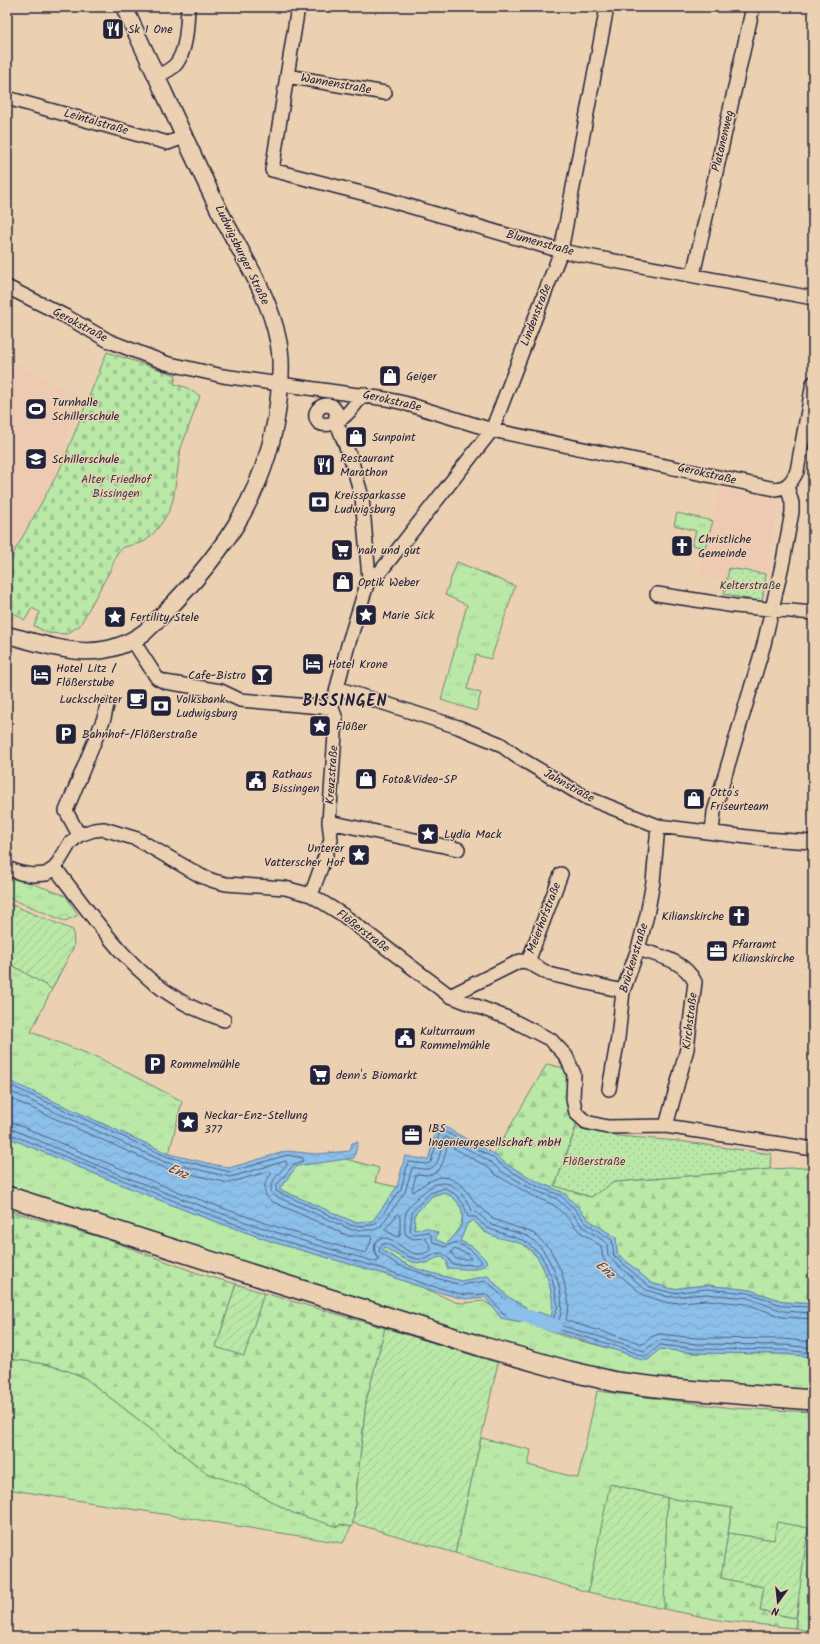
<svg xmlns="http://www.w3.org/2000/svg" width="820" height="1644" viewBox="0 0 820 1644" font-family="Kalam,sans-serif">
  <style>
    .built { fill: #efcab3 }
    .grass { fill: url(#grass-tufts); stroke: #6e8571 }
    .forest { fill: url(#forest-firs); stroke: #6e8571 }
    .cemetery { fill: url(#cemetery-stones); stroke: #6e8571 }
    .park { fill: url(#park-dots); stroke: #6e8571 }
    .garden { fill: url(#garden-furrows); stroke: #6e8571 }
    .water { fill: url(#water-waves); stroke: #6280a3; fill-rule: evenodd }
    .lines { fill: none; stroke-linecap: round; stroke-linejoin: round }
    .shore { stroke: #4c6181; stroke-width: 1 }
    .canal { stroke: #8cbfe9; stroke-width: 14 }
    .minor-casing { stroke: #22223b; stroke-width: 16 }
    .tertiary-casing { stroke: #22223b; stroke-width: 19 }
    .secondary-casing { stroke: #22223b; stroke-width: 22 }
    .minor { stroke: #ebd0b2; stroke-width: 13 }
    .tertiary { stroke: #ebd0b2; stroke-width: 16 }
    .secondary { stroke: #ebd0b2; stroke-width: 19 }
    .labels { text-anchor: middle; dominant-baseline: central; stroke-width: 3; stroke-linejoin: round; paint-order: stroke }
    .poi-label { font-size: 12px; fill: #22223b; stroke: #ebd0b2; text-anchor: start }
    .street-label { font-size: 12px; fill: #22223b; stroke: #ebd0b2 }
    .park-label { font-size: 12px; fill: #39404b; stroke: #ebd0b2 }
    .water-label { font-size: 13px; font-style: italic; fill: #37415e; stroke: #ebd0b2 }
    .district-label { font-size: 16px; font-weight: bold; letter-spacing: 1px; fill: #22223b; stroke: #ebd0b2 }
  </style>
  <defs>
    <pattern id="grass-tufts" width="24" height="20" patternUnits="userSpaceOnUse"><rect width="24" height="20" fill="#b9e8a7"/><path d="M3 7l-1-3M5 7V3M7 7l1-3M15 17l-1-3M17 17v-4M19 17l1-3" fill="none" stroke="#9fc791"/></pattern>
    <pattern id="forest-firs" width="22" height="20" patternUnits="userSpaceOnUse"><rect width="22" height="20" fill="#b9e8a7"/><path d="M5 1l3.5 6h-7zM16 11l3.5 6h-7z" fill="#9fc791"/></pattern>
    <pattern id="cemetery-stones" width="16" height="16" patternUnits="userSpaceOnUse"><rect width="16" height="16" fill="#b9e8a7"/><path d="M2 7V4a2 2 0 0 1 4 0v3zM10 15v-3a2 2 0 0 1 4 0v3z" fill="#9fc791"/></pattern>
    <pattern id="park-dots" width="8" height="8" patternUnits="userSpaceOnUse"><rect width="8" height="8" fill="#b9e8a7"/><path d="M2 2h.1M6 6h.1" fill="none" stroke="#9fc791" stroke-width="1.8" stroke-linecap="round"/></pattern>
    <pattern id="garden-furrows" width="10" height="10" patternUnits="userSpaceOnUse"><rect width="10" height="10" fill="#b9e8a7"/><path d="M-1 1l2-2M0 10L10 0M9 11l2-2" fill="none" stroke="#9fc791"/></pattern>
    <pattern id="water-waves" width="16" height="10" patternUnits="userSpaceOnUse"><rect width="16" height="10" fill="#8cbfe9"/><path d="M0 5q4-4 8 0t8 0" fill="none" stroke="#78a4c9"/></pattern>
  </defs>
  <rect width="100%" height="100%" fill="#ebd0b2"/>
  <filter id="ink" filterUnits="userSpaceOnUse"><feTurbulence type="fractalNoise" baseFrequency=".025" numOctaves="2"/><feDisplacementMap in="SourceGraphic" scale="8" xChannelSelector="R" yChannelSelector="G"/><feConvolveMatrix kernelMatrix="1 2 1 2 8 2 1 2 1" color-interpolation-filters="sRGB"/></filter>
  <g filter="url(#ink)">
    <path class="built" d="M7,358L81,398L63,446L68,449L60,469L7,565Z
      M719,488L779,500L766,574L730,568L726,582L698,576L713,521Z"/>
    <path class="grass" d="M677,513L713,521L705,548L692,545L696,531L674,525Z
      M457,562L515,586L491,659L476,655L467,689L481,693L476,711L441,700L467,605L445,595Z
      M7,874L66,896L78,915L65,921L7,897Z
      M7,962L52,989L31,1032L99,1058L182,1101L169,1154L7,1080Z
      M7,1137L105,1178L192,1213L276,1243L378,1272L424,1288L455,1302L463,1303L484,1301L494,1308L501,1318L522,1322L524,1319L525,1307L508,1297L488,1276L461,1281L417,1269L400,1261L382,1250L384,1247C397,1255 409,1264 425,1263C430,1263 433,1257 442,1257L447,1262V1268L476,1269L473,1247L460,1241L467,1224L473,1220L484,1232L523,1244L538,1258L548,1278L554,1306L551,1317L538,1312L536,1323L537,1326C564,1339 594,1343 621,1352C630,1355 638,1359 648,1360L660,1349L695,1353L783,1354L813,1357V1392L632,1376L550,1358L7,1189Z
      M342,1158L379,1168L375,1182L397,1187L373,1221L354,1222L279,1189L297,1166Z
      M444,1192C470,1204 466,1228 446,1244L414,1231L415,1214L432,1196Z
      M7,1359C38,1362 57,1365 85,1378L207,1473L241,1485L293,1513L351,1527L343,1543L7,1489Z
      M597,1391L732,1408L813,1412V1632L795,1628L799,1602L774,1540L728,1533L732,1508L667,1498L611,1484L588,1592L455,1553L481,1438L531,1450L528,1465L578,1478Z"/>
    <path class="forest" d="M547,1064L568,1069L580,1115L555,1186L591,1197L614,1182L770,1169L813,1167V1304L785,1302L750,1290L706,1285L672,1289L651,1283L617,1253L616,1238L589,1220L577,1206L562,1192L538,1182L506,1164L494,1154Z
      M7,1210L106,1239L197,1273L236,1284L216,1347L244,1355L264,1293L385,1328L366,1402L353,1523L351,1527L340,1524L338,1527L293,1513L241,1485L207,1473L85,1378C57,1365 38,1362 7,1359Z
      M667,1498L732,1508L721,1578L764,1587L760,1611L796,1618L795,1628L724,1621L664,1609Z"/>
    <path class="cemetery" d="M107,352L176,375L174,384L185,387L200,396L181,448L173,500L169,511L161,524L152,535L144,542L124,547L117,553L111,569L80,625L67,634L48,633L34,626L40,612L32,608L25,620L7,609V565L60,469Z"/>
    <path class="park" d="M729,568L766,574L762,602L724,594Z
      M576,1128L618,1136L678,1141L771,1154L770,1169L614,1182L591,1197L555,1186Z"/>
    <path class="garden" d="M7,903L73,930L74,946L52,989L7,962Z
      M236,1284L264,1293L244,1356L216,1347Z
      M385,1328L498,1363L455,1553L353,1523L366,1402Z
      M610,1484L667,1498L664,1609L588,1592Z
      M777,1522L808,1528L796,1618L760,1611L764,1587L721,1578L728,1533L774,1540Z"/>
    <path class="water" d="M7,1080L169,1154L229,1168L287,1151L316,1154L350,1151L352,1143L358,1142L354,1158L297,1166L279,1189L354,1222L373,1221L397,1187L405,1156L428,1160L438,1124L443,1126L494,1154L506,1164L538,1182L562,1192L577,1206L589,1220L616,1238L617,1253L651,1283L672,1289L706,1285L750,1290L785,1302L813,1304V1357L783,1354L695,1353L660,1349L648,1360H641L622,1352L542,1328L537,1326L536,1323L538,1312L551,1317C557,1297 543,1252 522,1244C510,1239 494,1239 484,1231C480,1228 477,1223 473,1220L467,1224L460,1241L473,1247L488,1262C479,1273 460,1268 447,1268V1262L442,1257C433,1257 431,1263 425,1263C409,1264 397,1255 384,1247L382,1250L400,1261L417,1269L461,1281L488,1276L508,1297L526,1307L524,1319L522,1322L501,1318L485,1297L465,1299L456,1297L424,1288L378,1272L276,1243L192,1213L105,1178L7,1137ZM444,1192C470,1204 467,1228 446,1244L435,1239L438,1233L427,1228L414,1230L415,1214L432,1196Z"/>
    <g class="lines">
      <path class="shore" d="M7,1084L168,1157L230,1172L287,1155L303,1158V1161L294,1164L276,1186V1191L353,1226L373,1225L376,1223L401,1189L408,1162L427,1164L431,1162L440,1131L442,1130L492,1157L504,1167L536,1186L560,1195L574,1208L586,1223L612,1240L614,1256L650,1287L672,1293L706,1289L749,1293L784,1306L813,1307
        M7,1090L165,1162L230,1177L286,1161L287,1164C280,1173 266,1184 273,1195L352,1230H374L380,1227L405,1192L412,1168C417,1167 423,1170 428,1169C440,1168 441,1147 443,1139L446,1137L489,1161L501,1171L534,1190L557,1199L571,1212L583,1227L607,1243L608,1255L611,1259L646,1290L669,1297L706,1294L748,1298L783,1311L813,1313
        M7,1097L165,1168L228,1183L270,1171L271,1174C264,1183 261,1192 271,1201L349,1236H371L372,1238L367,1251L365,1253C244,1221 128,1173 14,1123L7,1122
        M7,1128L12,1129C131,1181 251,1229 377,1262L379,1259C373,1253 371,1238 384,1238C400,1238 409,1264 431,1250V1247L425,1238L413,1239L406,1235C404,1229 404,1216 407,1210C413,1200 432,1182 444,1183C452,1184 458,1189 462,1195C466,1200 470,1204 472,1211C481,1213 484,1221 492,1225C503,1230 516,1231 527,1236C550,1247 570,1300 558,1322L559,1325L624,1344L644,1351L655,1342L660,1340L696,1344L783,1345L813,1348
        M7,1133L194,1209L277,1239L380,1268L425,1284L457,1293L465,1295L486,1294L503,1313L519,1316L520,1309L505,1299L487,1281L461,1285L436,1278L398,1265L379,1252L380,1246L385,1243C398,1249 408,1261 424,1259C431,1258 433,1253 442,1253L449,1259L452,1264L475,1265L481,1263V1260L471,1250L456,1242L445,1247L433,1242L431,1235L427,1232L415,1234L410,1232L412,1212L430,1193L445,1188C459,1195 464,1203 468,1217H475L487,1228L525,1241L541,1255L552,1278L558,1306L553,1319L550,1320L541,1319L540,1323L543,1325L623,1348L642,1356H647L660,1345L696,1349L783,1350L813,1353
        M398,1214L400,1216V1236L398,1237L385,1230Z
        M454,1249L468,1254L471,1259H456L451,1253Z
        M813,1319L782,1317L747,1304L706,1300L668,1303L643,1295L607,1264L603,1258L601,1246L579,1231L566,1216L554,1205L531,1195L498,1176L486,1166L450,1146L447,1147C442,1166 441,1178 418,1174L416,1175L412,1190L413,1192L427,1182L440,1177L449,1178L462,1185L477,1205L483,1209L493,1219L533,1233L550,1249L562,1273L569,1305L566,1319L567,1321L643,1344L653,1336L660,1334L696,1338L783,1339L813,1342"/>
      <path class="canal" d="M508,1306L515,1312L555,1326"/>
      <g class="minor-casing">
        <path id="minor" d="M298,7L272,170L385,199L561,251L813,298
          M157,76C164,73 171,70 176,64C187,50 187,25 188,7
          M287,76L385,93
          M7,98L168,143L184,137
          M693,275L753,7
          M7,287L67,317L109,341L166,363L223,376L386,399L404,403L492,430L775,489C787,488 792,482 797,471L813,383
          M369,578L380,572L492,430L561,251L607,7
          M657,594L735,606L813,613
          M133,641L157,678L165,682L221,691L240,700L332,708
          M337,688L458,727L500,744L516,756L585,797L658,826L764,839L813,842
          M329,822L458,849
          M712,832L714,812L764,644L783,561L792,512V503L787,486
          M79,835L66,811L104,718L107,705
          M7,868L20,873L33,875L46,874L55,868L70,843L79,835L94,830L104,829L137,839L201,876L214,881L226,884L285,888L311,895L343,915L450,996L508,1018L551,1040L566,1056L574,1074L573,1099L576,1113L586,1122L607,1127L666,1126L813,1149
          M55,868C92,915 127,970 179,1000C193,1009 208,1014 224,1020
          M311,895L331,840L329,822L336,719L332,708L341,672L348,645L369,578L362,497L351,459L336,421V411L332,406C309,399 309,440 342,418C350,413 357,402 363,394
          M638,949C659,956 684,960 695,982L687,1049L666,1126
          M528,962L561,874
          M450,996L520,961L528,962L549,974L623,991
          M609,1089L618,1038L623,991L638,949L647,915L653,882L658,826"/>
      </g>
      <g class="tertiary-casing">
        <path id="tertiary" d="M7,635C56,647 99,666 145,632C215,565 270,496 279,396C281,378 282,358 278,340C269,293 239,251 218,208C186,142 156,74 124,7"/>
      </g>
      <g class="secondary-casing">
        <path id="secondary" d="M7,1196L276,1282L480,1346L569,1371L616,1382L673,1389L813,1400"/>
      </g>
      <use href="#minor" class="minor"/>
      <use href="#tertiary" class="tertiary"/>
      <use href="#secondary" class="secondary"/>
    </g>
  </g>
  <defs>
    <g id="restaurant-square" transform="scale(1.15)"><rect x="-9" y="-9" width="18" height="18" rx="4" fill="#22223b" stroke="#ebd0b2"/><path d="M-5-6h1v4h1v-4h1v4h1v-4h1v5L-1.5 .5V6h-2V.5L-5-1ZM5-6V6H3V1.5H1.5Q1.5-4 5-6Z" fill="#fff"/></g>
    <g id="shop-square" transform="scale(1.15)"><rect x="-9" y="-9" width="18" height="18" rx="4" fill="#22223b" stroke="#ebd0b2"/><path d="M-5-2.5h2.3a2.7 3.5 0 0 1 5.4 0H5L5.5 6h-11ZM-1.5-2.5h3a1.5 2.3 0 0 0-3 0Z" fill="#fff"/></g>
    <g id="stadium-square" transform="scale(1.15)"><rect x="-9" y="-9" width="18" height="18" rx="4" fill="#22223b" stroke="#ebd0b2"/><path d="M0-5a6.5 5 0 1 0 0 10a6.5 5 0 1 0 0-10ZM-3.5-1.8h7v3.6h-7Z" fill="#fff"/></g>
    <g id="school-square" transform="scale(1.15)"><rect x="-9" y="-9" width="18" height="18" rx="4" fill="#22223b" stroke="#ebd0b2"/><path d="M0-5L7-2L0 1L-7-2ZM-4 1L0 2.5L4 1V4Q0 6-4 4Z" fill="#fff"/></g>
    <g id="bank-square" transform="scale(1.15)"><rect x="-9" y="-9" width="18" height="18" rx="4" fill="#22223b" stroke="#ebd0b2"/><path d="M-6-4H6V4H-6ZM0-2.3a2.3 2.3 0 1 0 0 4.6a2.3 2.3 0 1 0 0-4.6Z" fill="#fff"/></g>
    <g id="church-square" transform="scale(1.15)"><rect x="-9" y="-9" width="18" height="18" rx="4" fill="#22223b" stroke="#ebd0b2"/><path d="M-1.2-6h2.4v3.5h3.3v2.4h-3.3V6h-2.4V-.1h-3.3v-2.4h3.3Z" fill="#fff"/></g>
    <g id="supermarket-square" transform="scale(1.15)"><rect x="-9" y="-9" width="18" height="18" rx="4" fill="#22223b" stroke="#ebd0b2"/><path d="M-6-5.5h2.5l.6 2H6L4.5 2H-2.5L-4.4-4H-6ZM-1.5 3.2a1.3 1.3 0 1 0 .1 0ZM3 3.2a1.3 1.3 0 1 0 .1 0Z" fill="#fff"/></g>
    <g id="sight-square" transform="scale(1.15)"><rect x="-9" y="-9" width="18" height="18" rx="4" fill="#22223b" stroke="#ebd0b2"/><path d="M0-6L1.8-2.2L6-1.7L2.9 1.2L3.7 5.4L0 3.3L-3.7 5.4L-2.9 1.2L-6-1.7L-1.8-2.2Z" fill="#fff"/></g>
    <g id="hotel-square" transform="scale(1.15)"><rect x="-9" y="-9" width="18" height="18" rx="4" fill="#22223b" stroke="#ebd0b2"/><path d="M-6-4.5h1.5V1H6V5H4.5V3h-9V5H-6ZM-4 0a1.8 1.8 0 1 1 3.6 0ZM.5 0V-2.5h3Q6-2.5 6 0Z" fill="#fff"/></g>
    <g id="bar-square" transform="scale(1.15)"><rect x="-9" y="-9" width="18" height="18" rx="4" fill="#22223b" stroke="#ebd0b2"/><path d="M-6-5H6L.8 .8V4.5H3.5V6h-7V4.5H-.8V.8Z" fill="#fff"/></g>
    <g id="cafe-square" transform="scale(1.15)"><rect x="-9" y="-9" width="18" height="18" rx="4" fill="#22223b" stroke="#ebd0b2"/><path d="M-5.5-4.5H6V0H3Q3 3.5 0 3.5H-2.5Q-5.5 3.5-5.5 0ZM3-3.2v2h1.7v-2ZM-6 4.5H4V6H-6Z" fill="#fff"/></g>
    <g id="parking-square" transform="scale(1.15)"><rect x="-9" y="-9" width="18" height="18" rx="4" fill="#22223b" stroke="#ebd0b2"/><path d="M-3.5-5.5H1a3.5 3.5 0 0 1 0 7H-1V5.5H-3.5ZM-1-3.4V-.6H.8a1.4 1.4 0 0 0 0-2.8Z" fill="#fff"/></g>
    <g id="civic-square" transform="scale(1.15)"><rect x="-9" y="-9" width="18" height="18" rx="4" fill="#22223b" stroke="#ebd0b2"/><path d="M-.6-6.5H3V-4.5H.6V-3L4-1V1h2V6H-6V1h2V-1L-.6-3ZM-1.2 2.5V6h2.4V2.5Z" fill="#fff"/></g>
    <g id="office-square" transform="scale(1.15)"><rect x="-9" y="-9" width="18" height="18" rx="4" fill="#22223b" stroke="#ebd0b2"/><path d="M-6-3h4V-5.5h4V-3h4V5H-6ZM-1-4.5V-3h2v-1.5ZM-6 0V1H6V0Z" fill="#fff"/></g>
  </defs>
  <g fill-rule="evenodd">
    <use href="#restaurant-square" x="113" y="29"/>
    <use href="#shop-square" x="390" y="376"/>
    <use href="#stadium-square" x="36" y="409"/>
    <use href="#shop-square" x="356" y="437"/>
    <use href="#school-square" x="36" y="459"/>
    <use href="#restaurant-square" x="324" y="465"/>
    <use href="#bank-square" x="319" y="502"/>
    <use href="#church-square" x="682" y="546"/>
    <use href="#supermarket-square" x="342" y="550"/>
    <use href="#shop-square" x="343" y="582"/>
    <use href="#sight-square" x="366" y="615"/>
    <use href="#sight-square" x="115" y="617"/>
    <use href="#hotel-square" x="313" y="664"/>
    <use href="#hotel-square" x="41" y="675"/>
    <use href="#bar-square" x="262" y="675"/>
    <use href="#cafe-square" x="137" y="699"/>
    <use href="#bank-square" x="161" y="706"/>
    <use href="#sight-square" x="320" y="726"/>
    <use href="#parking-square" x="66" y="734"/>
    <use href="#shop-square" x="366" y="779"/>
    <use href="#civic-square" x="256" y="781"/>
    <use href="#shop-square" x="694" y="799"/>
    <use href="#sight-square" x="428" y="834"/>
    <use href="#sight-square" x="359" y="855"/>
    <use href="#church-square" x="739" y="916"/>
    <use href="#office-square" x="717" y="951"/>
    <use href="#civic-square" x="405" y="1038"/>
    <use href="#parking-square" x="155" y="1064"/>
    <use href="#supermarket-square" x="320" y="1075"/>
    <use href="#sight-square" x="188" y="1122"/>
    <use href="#office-square" x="412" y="1135"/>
  </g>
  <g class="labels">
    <g class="poi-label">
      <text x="128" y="29">Sk 1 One</text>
      <text x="406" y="376">Geiger</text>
      <text x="52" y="402">Turnhalle<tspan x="52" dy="14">Schillerschule</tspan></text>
      <text x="372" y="437">Sunpoint</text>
      <text x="340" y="458">Restaurant<tspan x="340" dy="14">Marathon</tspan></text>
      <text x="52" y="459">Schillerschule</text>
      <text x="334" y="495">Kreissparkasse<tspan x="334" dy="14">Ludwigsburg</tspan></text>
      <text x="698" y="539">Christliche<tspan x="698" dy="14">Gemeinde</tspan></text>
      <text x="358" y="550">nah und gut</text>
      <text x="358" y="582">Optik Weber</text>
      <text x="382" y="615">Marie Sick</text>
      <text x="130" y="617">Fertility Stele</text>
      <text x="328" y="664">Hotel Krone</text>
      <text x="56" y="668">Hotel Litz /<tspan x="56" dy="14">Flößerstube</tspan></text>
      <text x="246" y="675" text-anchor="end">Cafe-Bistro</text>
      <text x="122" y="699" text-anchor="end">Luckscheiter</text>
      <text x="176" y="699">Volksbank<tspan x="176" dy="14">Ludwigsburg</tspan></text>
      <text x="336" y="726">Flößer</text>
      <text x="82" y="734">Bahnhof-/Flößerstraße</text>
      <text x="272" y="774">Rathaus<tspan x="272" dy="14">Bissingen</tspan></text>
      <text x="382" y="779">Foto&amp;Video-SP</text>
      <text x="710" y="792">Otto's<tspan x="710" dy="14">Friseurteam</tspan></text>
      <text x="444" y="834">Lydia Mack</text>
      <text x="344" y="848" text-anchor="end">Unterer<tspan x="344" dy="14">Vatterscher Hof</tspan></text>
      <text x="724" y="916" text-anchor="end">Kilianskirche</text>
      <text x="732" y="944">Pfarramt<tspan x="732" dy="14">Kilianskirche</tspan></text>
      <text x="420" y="1031">Kulturraum<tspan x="420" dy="14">Rommelmühle</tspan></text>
      <text x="170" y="1064">Rommelmühle</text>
      <text x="336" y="1075">denn's Biomarkt</text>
      <text x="204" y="1115">Neckar-Enz-Stellung<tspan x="204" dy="14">377</tspan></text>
      <text x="428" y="1128">IBS<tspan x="428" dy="14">Ingenieurgesellschaft mbH</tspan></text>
    </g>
    <g class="street-label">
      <text transform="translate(336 84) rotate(10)">Wannenstraße</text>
      <text transform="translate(96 122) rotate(16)">Leintalstraße</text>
      <text transform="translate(723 141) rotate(-77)">Platanenweg</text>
      <text transform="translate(540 243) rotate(15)">Blumenstraße</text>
      <text transform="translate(242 255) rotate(64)">Ludwigsburger Straße</text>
      <text transform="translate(536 315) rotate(-69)">Lindenstraße</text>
      <text transform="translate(80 325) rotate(28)">Gerokstraße</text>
      <text transform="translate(392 401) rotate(13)">Gerokstraße</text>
      <text transform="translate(707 474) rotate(13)">Gerokstraße</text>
      <text transform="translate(332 775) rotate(-86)">Kreuzstraße</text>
      <text transform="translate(569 786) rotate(29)">Jahnstraße</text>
      <text transform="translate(544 918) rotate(-69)">Meierhofstraße</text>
      <text transform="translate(363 931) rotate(37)">Flößerstraße</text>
      <text transform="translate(634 958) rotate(-73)">Brückenstraße</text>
      <text transform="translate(690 1021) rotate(-83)">Kirchstraße</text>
    </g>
    <g class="park-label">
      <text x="116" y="479">Alter Friedhof<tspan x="116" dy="14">Bissingen</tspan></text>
      <text x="750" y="585">Kelterstraße</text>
      <text x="594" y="1161">Flößerstraße</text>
    </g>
    <g class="water-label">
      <text transform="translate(178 1172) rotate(23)">Enz</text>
      <text transform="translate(605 1270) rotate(41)">Enz</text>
    </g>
    <g class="district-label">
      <text x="345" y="701">BISSINGEN</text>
    </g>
  </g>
  <rect width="820" height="1644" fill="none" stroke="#ebd0b2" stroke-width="24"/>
  <rect x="12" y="12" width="796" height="1620" fill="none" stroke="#22223b" stroke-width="1.5" filter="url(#ink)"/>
  <g transform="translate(778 1602) rotate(195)" stroke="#ebd0b2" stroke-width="3" paint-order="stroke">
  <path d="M0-3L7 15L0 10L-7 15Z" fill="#22223b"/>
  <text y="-6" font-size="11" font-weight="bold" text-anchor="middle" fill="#22223b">N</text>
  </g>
</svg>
